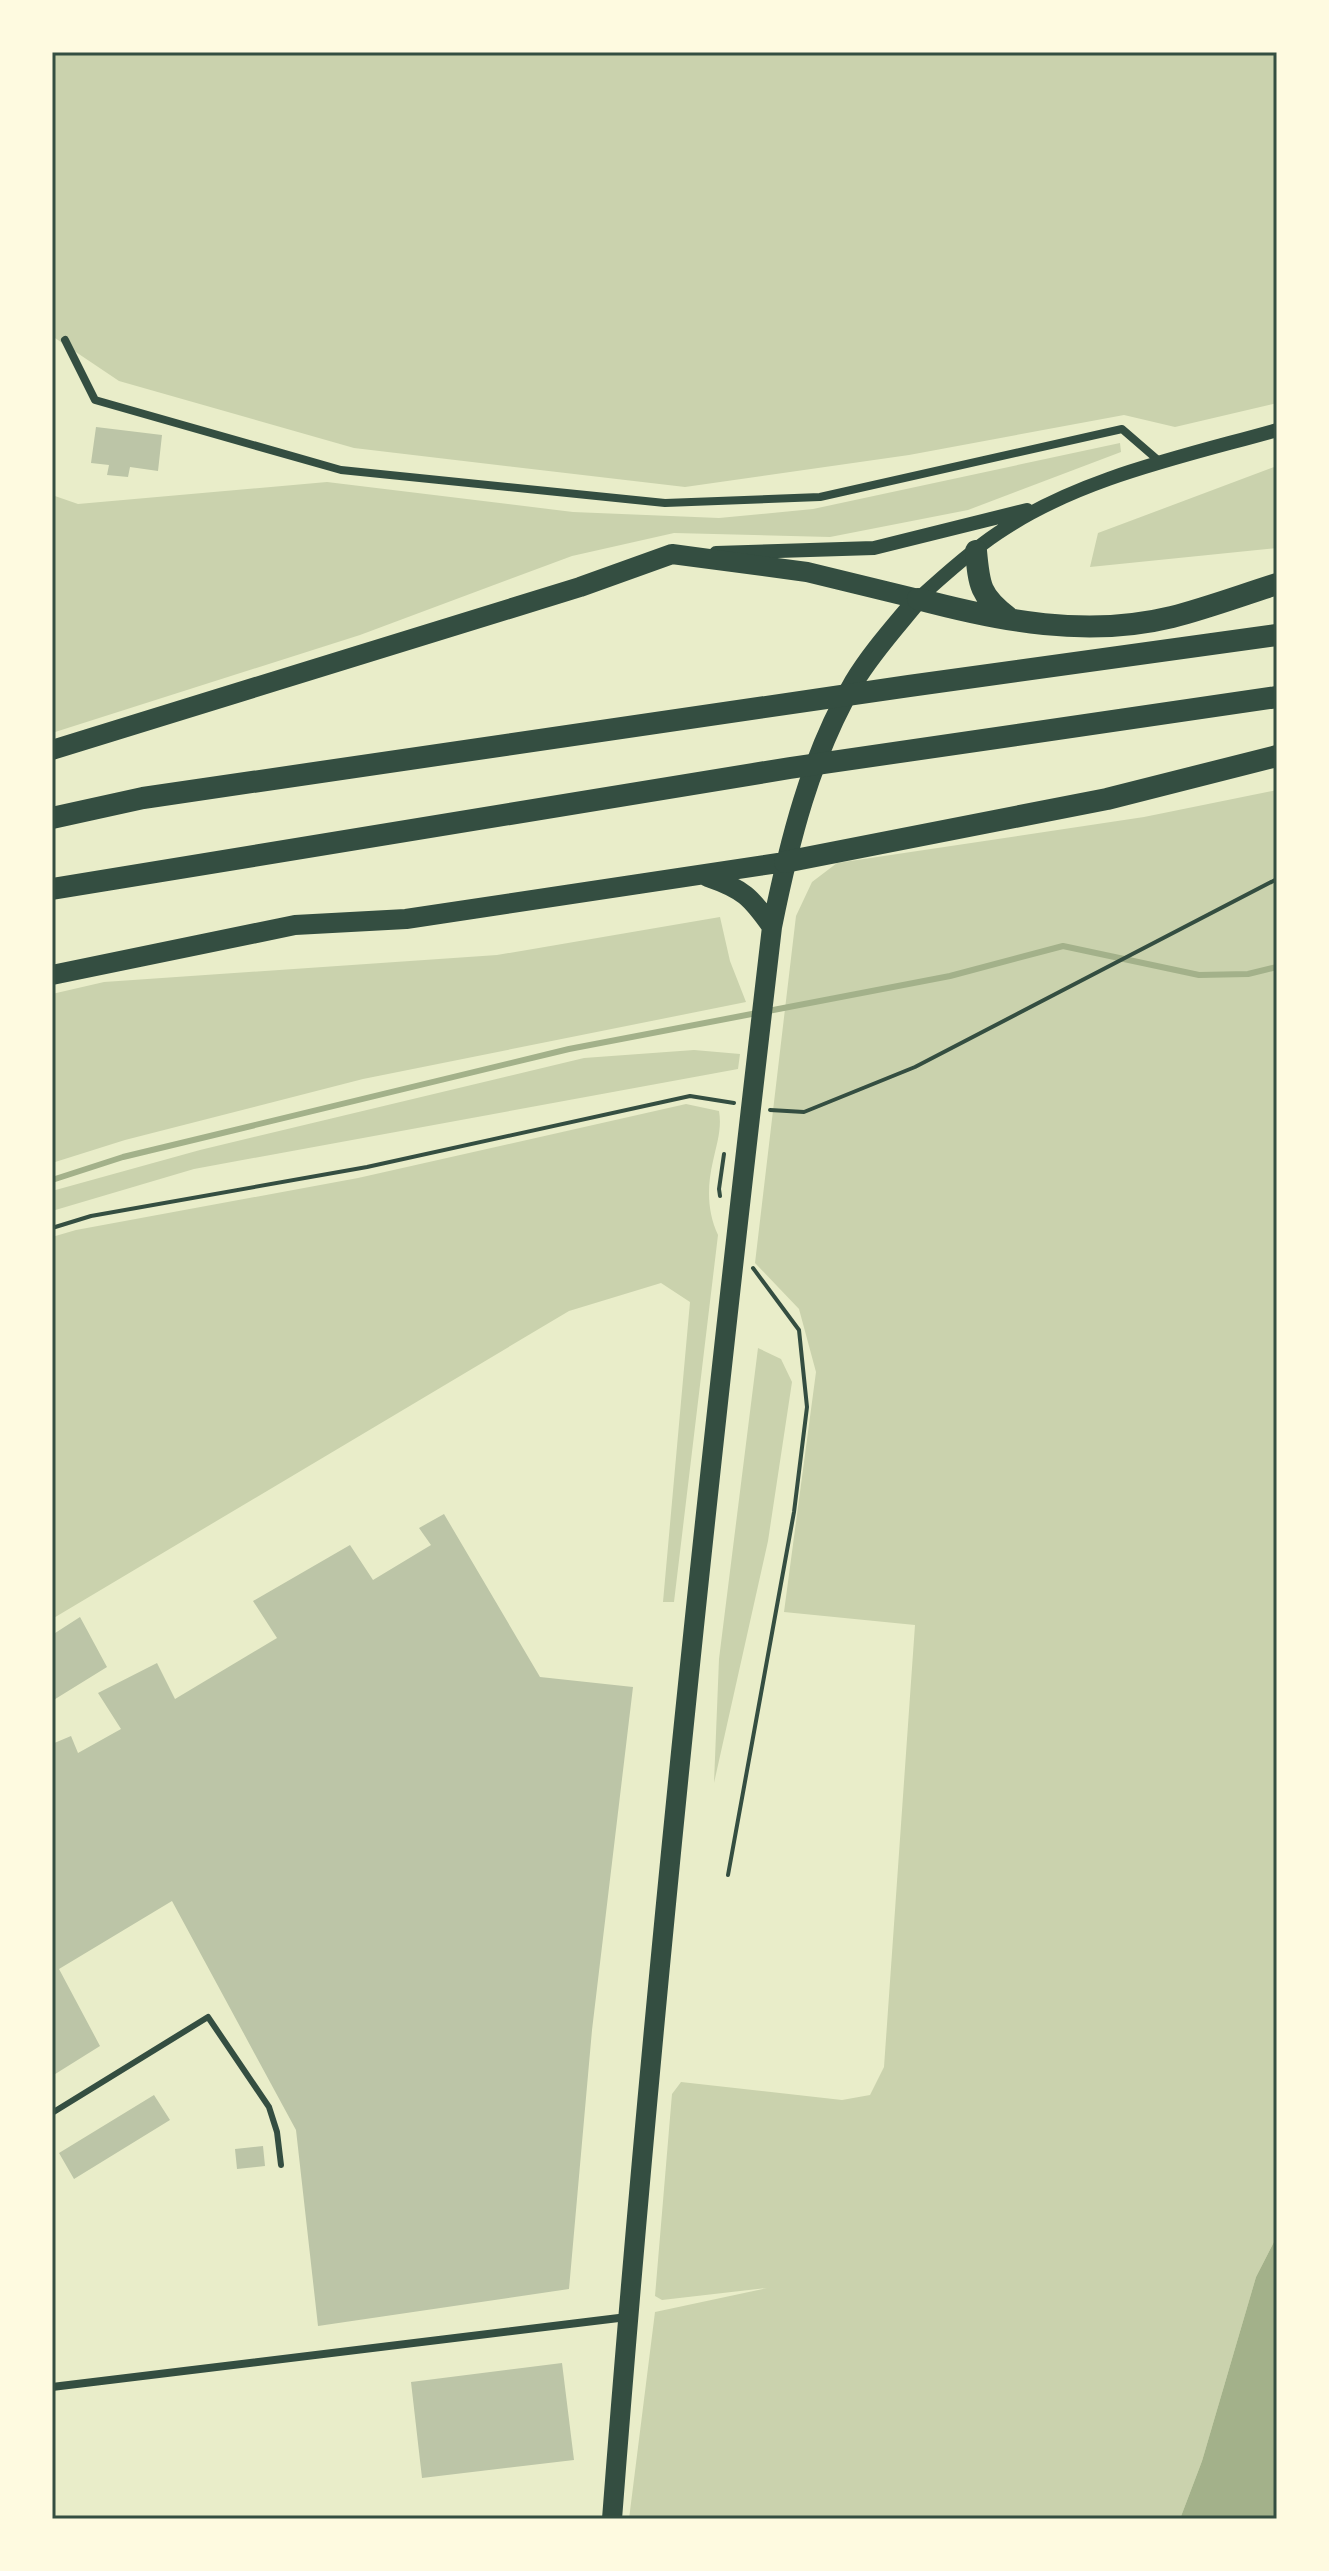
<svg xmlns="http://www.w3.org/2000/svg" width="1329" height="2571" viewBox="0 0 1329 2571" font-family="Helvetica,sans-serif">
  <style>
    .green { fill: #cad2ad }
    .water { fill: #a3b18a }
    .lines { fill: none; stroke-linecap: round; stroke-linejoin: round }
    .stream { stroke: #a3b18a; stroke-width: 6 }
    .building { fill: #bcc5a7 }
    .path { stroke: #344e41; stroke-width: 4 }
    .service { stroke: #344e41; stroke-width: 6 }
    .minor { stroke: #344e41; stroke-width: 8 }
    .tertiary { stroke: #344e41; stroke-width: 14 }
    .primary { stroke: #344e41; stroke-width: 20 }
    .motorway { stroke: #344e41; stroke-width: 22 }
    .neatline { fill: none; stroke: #344e41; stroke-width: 3 }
  </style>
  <rect width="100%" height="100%" fill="#e9edc9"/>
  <path class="green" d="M52,52H1277V403L1175,427L1124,415L909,455L685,487L354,448L119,381L52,336Z
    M1120,443L1121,452L968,510L830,537L674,533L572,556L360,635L52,733V495L78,504L327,482L573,512L719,518L813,509Z
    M1277,466V548L1090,567L1098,533Z
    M1277,790V2236L1256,2277L1202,2461L1180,2519H629L655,2312L767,2288L662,2300L655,2296L672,2094L681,2082L842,2100L870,2095L884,2067L915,1625L784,1612L816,1372L799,1309L755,1263L796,916L812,882L837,863L1144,817Z
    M720,917L730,961L746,1002L363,1079L125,1140L52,1163V994L104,982L497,955Z
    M694,1050L740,1054L738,1069L194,1169L52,1211V1191L200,1150L584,1058Z
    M686,1104L719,1111C722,1128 717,1143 713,1161C707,1187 707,1211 718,1235L674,1602H663L690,1302L661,1283L569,1311L52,1619V1237L76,1230L358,1178Z
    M758,1348L781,1359L792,1382L768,1541L714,1783L719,1659Z"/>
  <path class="water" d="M1277,2236V2519H1180L1202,2461L1256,2277Z"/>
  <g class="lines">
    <path class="stream" d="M768,1011L950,976L1063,946L1199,975L1248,974L1277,967
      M52,1180L123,1157L569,1049L757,1013"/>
  </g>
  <path class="building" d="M96,427L162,435L158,471L130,467L128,477L107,475L109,465L91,463Z
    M444,1514L540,1677L633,1687L592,2030L569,2289L318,2326L296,2130L172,1901L59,1969L100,2046L52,2076V1744L71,1736L78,1753L121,1729L98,1693L157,1663L175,1699L277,1638L253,1601L350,1545L373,1580L431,1545L419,1528Z
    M80,1617L107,1667L52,1701V1635Z
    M154,2095L170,2120L74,2179L59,2153Z
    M263,2146L265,2166L237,2169L235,2149Z
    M562,2363L574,2460L422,2478L411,2382Z"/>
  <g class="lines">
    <path class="path" d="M770,1110L804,1112L915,1067L1277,879
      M720,1196L719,1189L724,1154
      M52,1228L91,1216L367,1167L690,1096L734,1103
      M728,1875L794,1512L807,1407L799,1330L753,1268"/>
    <path class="service" d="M52,2113L208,2017L269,2107L277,2132L281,2165"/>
    <path class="minor" d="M65,340L95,400L341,470L665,503L820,497L1122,429L1159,461
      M52,2387L627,2317"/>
    <path class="tertiary" d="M716,553L874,548L1027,510
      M918,599C942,577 971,551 998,533C1078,478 1185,456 1277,430"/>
    <path class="primary" d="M52,750L580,587L672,554L807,572L918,599C896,626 872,652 854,682C810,757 789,843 772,927C710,1456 653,1987 612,2519
      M708,877C743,889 751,897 772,927
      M52,975L295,925L406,919L785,862"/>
    <path class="motorway" d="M976,551C979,585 980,596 1008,617
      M918,599C1001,621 1087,638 1172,617C1207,608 1242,595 1277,584
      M52,818L143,798L909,686L1277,635
      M785,862L1107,799L1277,756
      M52,889L790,768L1277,697"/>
  </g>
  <rect width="1329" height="2571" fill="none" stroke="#fefae0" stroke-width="108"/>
  <rect x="54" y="54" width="1221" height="2463" class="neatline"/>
</svg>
